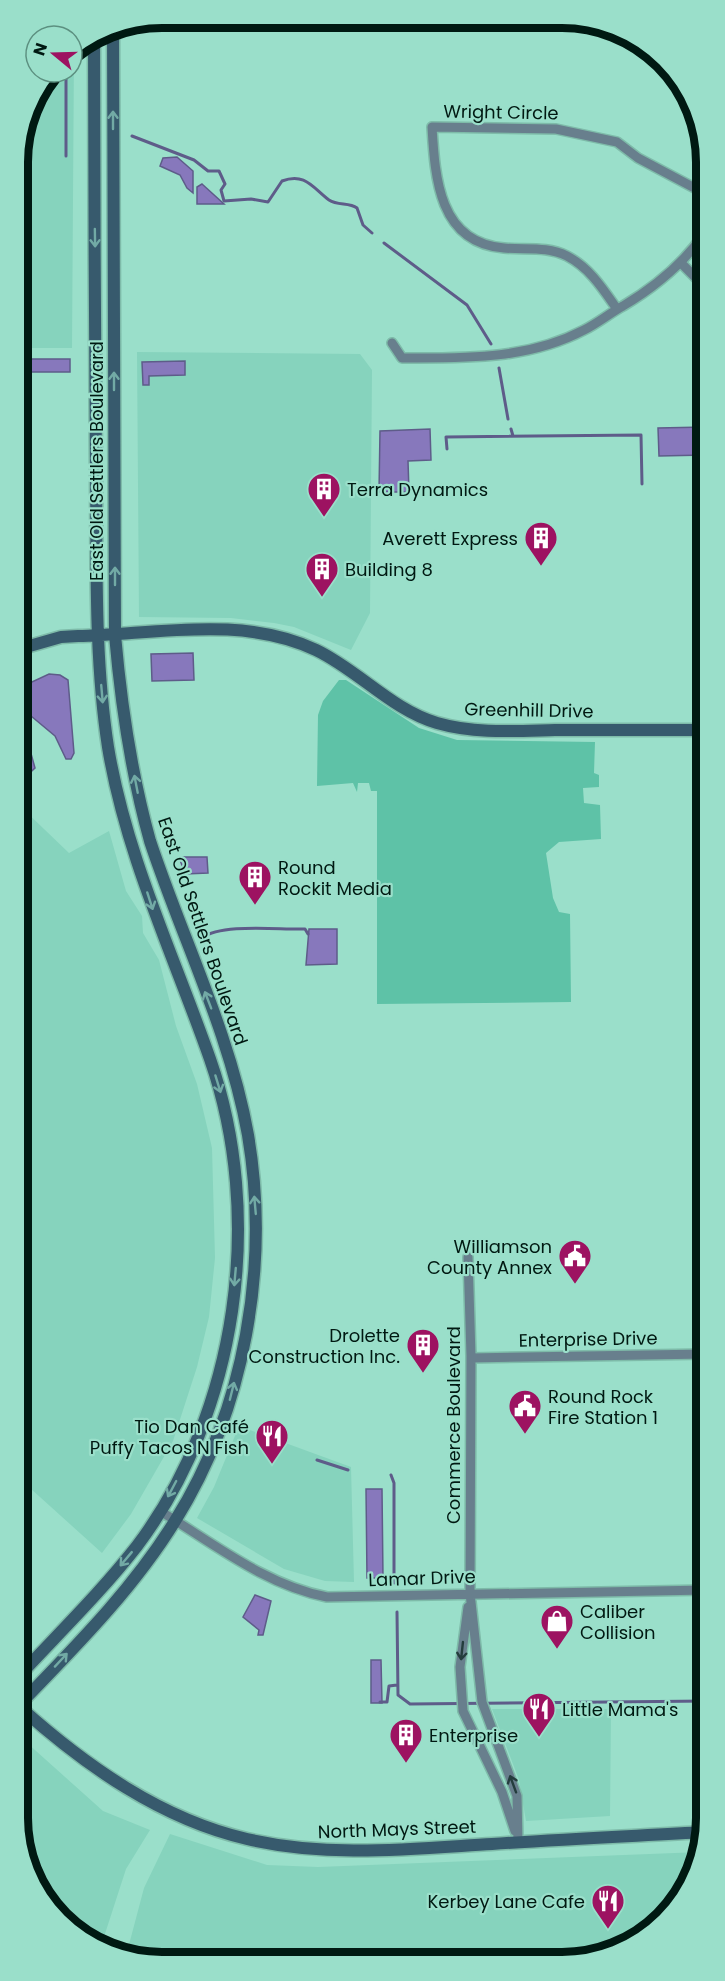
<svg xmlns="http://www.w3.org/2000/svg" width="725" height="1981" viewBox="0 0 725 1981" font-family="Poppins,sans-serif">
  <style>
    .built { fill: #86d3bd }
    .green { fill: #5ec2a7 }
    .water { fill: #8778bc; stroke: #5e5c89; stroke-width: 1.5 }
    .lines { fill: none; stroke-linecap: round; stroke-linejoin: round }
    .stream { stroke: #5e5c89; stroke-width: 3 }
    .street-casing { stroke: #7ebba9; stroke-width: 12 }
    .secondary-casing { stroke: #7ebba9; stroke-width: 15 }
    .street { stroke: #687f8d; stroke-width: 9 }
    .secondary { stroke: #375a6d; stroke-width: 12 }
    .oneway { stroke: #72aaa5 }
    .oneway2 { stroke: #243d3d }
    .labels { text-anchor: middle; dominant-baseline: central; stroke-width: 4.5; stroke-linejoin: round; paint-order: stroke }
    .street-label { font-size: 18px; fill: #001912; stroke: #9adfca }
    .poi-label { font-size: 18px; fill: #001912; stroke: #9adfca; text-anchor: start }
    .rim { fill: none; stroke: #001912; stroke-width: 8 }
  </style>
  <rect width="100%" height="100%" fill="#9adfca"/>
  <path class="built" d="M74,49L72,348H19L18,152L33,99L53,72H72Z
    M137,352L360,354L372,370L370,613L351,650L294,627L274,623L231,618L139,617Z
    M19,805L69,853L109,831L126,891L142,916L143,933L159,960L176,1026L197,1084L212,1148L215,1258L209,1317L197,1367L173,1441L131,1514L102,1553L20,1479Z
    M239,1426L351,1467L354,1582L325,1581L284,1569L197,1518L214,1487Z
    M492,1709H611L610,1816L526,1821L519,1780Z
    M21,1742H26L103,1811L150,1830L126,1869L102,1943L60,1921L21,1847Z
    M170,1834L267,1865L318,1867L701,1852L696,1874L671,1914L635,1944L591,1960H134L126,1956L144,1888Z"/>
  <path class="green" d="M339,680H346L419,728L457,740L595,742L594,773L599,775V787L583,788L584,803L600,805L601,839L559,842L546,853L553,898L559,912L570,914L571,1002L377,1004V791H371L369,783H358L357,792L353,783L317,786L318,715L323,701Z"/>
  <path class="water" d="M177,157L193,171V193L187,188L180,175L160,166L163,158Z
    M202,184L224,204H197V187Z
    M19,359H70V372H19Z
    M185,361V375L149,376V385H143L142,362Z
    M705,427V455L659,456L658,428Z
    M430,429L431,460L408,461L409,492H379L380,431Z
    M193,653L194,680L152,681L151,654Z
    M49,674L60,675L68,680L74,753L71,759H66L55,736L19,706V688Z
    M27,739L35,768L19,783V747Z
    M179,857H207L208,873L185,874Z
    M309,929H337V964L306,965Z
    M366,1489H382L383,1578H367Z
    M255,1595L271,1601L263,1635H258L259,1630L243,1617Z
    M371,1660H381L382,1703H371Z"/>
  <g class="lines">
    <path class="stream" d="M66,72V156
      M132,136L194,160L208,171H219L225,184L221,190L224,201L251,199L268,202L282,181C305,172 313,188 329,200C338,206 349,202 357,208L363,225L372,233
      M384,243L467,305L491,344
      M499,368L508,419
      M511,429L513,436
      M447,449L446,437L641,435L642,484
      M202,938C222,923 279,930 305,929L308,934
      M317,1460L348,1470
      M391,1475L394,1483V1583
      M397,1612L398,1695L410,1704L707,1701
      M380,1702H387L389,1686L397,1685"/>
    <g class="street-casing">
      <path id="street" d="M681,263L704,286
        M617,309C603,289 590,268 567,256C547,246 526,250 504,248C439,243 435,178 432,127L556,129L617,142L638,158L704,193
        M392,343L402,358C464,358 527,360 584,330C598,323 610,313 623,306C655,287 683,264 704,234
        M468,1257L471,1356L470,1593L482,1702L517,1796L518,1842
        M471,1358L706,1354
        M160,1511C213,1543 265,1585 327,1597L706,1590
        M468,1607L460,1667L463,1711L502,1792L515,1831"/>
    </g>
    <g class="secondary-casing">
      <path id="secondary" d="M19,649L61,637L78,636C156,634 243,615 316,650C358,670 392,710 437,723C475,734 515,731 555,730C605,730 655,730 705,730
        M21,1674C60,1632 102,1591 137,1546C238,1412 265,1216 210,1059C174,956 126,856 108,747C94,656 97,562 96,470C95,326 94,181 94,37
        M21,1703C76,1646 133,1589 175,1521C245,1409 270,1265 248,1135C230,1033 182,938 150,841C131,773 121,704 115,635L113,28
        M21,1708C86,1766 161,1819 247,1839C328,1858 410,1849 492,1844C563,1839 634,1836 706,1832"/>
    </g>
    <use href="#street" class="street"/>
    <use href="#secondary" class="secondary"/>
  </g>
  <defs><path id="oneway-shaft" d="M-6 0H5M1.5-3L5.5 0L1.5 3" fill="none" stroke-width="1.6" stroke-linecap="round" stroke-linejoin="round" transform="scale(1.5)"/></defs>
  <g class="oneway">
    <use href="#oneway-shaft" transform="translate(113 120) rotate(-90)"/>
    <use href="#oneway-shaft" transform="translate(95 238) rotate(89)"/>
    <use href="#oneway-shaft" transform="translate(114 381) rotate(-90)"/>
    <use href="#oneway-shaft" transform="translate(115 576) rotate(-90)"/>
    <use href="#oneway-shaft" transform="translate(102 694) rotate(85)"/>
    <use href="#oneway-shaft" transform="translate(136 784) rotate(-101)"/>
    <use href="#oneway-shaft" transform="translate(150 901) rotate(72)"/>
    <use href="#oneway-shaft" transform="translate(208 1000) rotate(-111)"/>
    <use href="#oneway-shaft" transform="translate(218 1084) rotate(73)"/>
    <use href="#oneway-shaft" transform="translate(255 1205) rotate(-95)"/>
    <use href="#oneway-shaft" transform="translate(235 1277) rotate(95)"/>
    <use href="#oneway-shaft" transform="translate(232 1391) rotate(-76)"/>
    <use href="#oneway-shaft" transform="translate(172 1489) rotate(118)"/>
    <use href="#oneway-shaft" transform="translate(126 1559) rotate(130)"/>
    <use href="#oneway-shaft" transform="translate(61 1660) rotate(-47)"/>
  </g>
  <g class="oneway2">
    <use href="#oneway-shaft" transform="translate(462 1651) rotate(96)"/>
    <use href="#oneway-shaft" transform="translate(513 1784) rotate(-110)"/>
  </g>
  <defs>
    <g id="building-pin" transform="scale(1.725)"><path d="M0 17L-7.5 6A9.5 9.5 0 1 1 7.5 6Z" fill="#9d1261" stroke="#9adfca"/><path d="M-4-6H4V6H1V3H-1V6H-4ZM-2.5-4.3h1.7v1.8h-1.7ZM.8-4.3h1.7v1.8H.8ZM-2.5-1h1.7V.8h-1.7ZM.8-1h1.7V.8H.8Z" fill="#fff"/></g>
    <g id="civic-pin" transform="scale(1.725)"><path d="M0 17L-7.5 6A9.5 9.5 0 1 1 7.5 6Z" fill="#9d1261" stroke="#9adfca"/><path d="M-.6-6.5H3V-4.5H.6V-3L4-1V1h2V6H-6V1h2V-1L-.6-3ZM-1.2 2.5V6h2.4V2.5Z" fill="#fff"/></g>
    <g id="restaurant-pin" transform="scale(1.725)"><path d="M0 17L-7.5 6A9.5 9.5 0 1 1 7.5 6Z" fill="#9d1261" stroke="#9adfca"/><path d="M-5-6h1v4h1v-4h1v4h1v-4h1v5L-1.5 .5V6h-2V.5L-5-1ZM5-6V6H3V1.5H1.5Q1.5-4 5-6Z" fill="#fff"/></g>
    <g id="shop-pin" transform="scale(1.725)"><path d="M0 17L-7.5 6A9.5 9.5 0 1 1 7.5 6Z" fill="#9d1261" stroke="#9adfca"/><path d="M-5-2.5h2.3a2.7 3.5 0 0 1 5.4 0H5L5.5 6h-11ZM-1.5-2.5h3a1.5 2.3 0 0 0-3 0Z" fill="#fff"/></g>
  </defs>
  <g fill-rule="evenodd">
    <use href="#building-pin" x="324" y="489"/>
    <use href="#building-pin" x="541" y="538"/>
    <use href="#building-pin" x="322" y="569"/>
    <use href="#building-pin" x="255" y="877"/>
    <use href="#civic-pin" x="575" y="1256"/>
    <use href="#building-pin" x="423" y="1345"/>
    <use href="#civic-pin" x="525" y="1406"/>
    <use href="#restaurant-pin" x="272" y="1436"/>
    <use href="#shop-pin" x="557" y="1621"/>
    <use href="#restaurant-pin" x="539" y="1709"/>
    <use href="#building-pin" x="406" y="1735"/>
    <use href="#restaurant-pin" x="608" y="1901"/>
  </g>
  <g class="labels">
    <g class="street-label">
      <text transform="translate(501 112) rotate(1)">Wright Circle</text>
      <text transform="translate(96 461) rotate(-90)">East Old Settlers Boulevard</text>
      <text transform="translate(529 710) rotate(1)">Greenhill Drive</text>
      <text transform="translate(203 931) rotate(71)">East Old Settlers Boulevard</text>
      <text transform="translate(588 1339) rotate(-1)">Enterprise Drive</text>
      <text transform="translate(453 1425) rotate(-90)">Commerce Boulevard</text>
      <text transform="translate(422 1578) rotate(-2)">Lamar Drive</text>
      <text transform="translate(397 1829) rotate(-2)">North Mays Street</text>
    </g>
    <g class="poi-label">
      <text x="347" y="489">Terra Dynamics</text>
      <text x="518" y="538" text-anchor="end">Averett Express</text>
      <text x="345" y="569">Building 8</text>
      <text x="278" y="867">Round<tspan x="278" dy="21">Rockit Media</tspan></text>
      <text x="552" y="1246" text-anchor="end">Williamson<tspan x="552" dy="21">County Annex</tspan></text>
      <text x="400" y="1335" text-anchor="end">Drolette<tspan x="400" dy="21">Construction Inc.</tspan></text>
      <text x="548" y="1396">Round Rock<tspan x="548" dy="21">Fire Station 1</tspan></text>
      <text x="249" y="1426" text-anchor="end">Tio Dan Café<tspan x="249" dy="21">Puffy Tacos N Fish</tspan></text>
      <text x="580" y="1611">Caliber<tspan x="580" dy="21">Collision</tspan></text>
      <text x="562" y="1709">Little Mama's</text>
      <text x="429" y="1735">Enterprise</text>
      <text x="585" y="1901" text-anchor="end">Kerbey Lane Cafe</text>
    </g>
  </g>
  <path d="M0 0H725V1981H0ZM162 28H562A134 134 0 0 1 696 162V1818A134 134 0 0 1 562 1952H162A134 134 0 0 1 28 1818V162A134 134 0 0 1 162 28Z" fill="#9adfca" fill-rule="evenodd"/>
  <path class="rim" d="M162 28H562A134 134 0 0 1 696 162V1818A134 134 0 0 1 562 1952H162A134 134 0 0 1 28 1818V162A134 134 0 0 1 162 28Z"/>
  <g transform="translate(54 54) rotate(289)"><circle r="28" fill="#9adfca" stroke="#5c9080" stroke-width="1.5"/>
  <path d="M0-4.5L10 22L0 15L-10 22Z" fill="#9d1261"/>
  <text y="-9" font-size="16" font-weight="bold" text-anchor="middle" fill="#001912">N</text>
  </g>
</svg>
